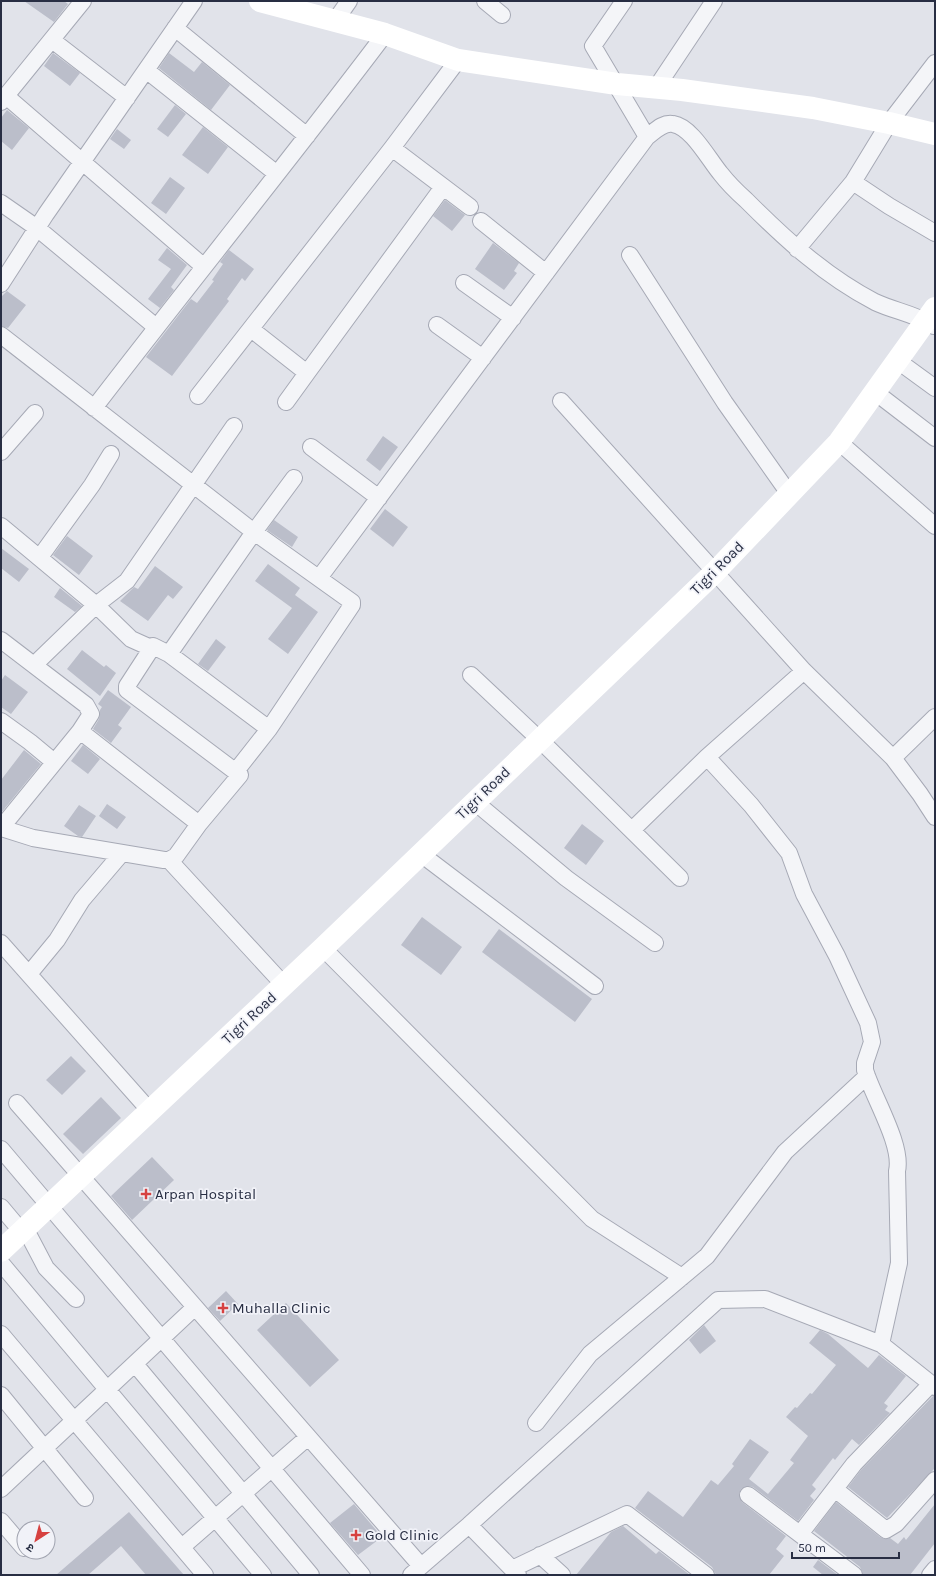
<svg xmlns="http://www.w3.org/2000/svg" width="936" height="1576" viewBox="0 0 936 1576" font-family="Karla,'Noto Sans Devanagari',sans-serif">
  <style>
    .building { fill: #bbbeca }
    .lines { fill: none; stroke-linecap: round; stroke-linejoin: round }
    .street-casing { stroke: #a6a9b5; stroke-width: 18 }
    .street { stroke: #f4f5f8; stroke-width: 16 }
    .secondary { stroke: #fff; stroke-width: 22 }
    .poi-dot { fill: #d64140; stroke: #f1f2f8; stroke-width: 1.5 }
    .labels { text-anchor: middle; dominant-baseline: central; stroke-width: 3.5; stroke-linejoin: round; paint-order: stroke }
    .street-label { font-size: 15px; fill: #282e43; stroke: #f1f2f8 }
    .poi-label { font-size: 15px; fill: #282e43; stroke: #f1f2f8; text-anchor: start }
  </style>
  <rect width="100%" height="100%" fill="#e1e3ea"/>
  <path class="building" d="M24,1H64L68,4L54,22Z
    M53,53L80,73L70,86L44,66Z
    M169,53L194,72L202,62L230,85L211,110L159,68Z
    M175,105L186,114L168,137L157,129Z
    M7,110L29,128L12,150L1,141V118Z
    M203,127L228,147L208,174L182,155Z
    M117,129L131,140L124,149L110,139Z
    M170,177L185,188L166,214L151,203Z
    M445,200L465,215L452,231L433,216Z
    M493,243L519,263L514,271L517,273L504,290L475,269Z
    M167,248L187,265L171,287L174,290L160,308L148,299L171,269L158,260Z
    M229,250L254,269L245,281L242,278L227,299L229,301L172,376L146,357L191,299L197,303L214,281L212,280L223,264L220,262Z
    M7,291L26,305L8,328L1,326V297Z
    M383,436L398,447L380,471L366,460Z
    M385,509L408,527L393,547L370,529Z
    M274,520L298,537L292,547L267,530Z
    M67,536L93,556L79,575L53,555Z
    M1,548L29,569L19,582L1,568Z
    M268,564L300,588L295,595L318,612L288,654L268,639L292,608L255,581Z
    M155,566L183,587L173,599L168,595L148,621L120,601L134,587L138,589Z
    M60,588L82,606L75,612L54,597Z
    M216,639L226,647L208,671L198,664Z
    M82,650L104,667L106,665L116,673L100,696L67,669Z
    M5,675L28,692L11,714L1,707V681Z
    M108,690L131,707L118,725L122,728L111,743L93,729L99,719L100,710L102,707L98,704Z
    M83,745L100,759L88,774L71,761Z
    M24,750L41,764L1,813V780Z
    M107,804L126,817L117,829L99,816Z
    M79,805L96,816L82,837L78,836L64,826Z
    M582,824L604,841L586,865L564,848Z
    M422,917L462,947L441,975L401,945Z
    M499,929L592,999L575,1022L482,952Z
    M71,1056L86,1071L62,1095L46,1080Z
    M101,1097L121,1118L83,1154L63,1134Z
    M152,1157L174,1180L132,1220L111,1196Z
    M226,1291L238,1304L220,1321L208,1308Z
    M286,1303L339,1360L310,1387L257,1330Z
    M704,1325L716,1341L700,1354L689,1340Z
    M820,1330L828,1334L868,1368L879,1355L906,1376L884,1403L888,1406L885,1410L890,1413L859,1445L852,1439L835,1460L833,1458L812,1485L816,1489L810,1496L814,1500L798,1521L753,1487L749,1486L741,1489L739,1494L742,1502L786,1536L776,1549L784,1556L769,1575H716L712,1567L635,1508L648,1491L683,1517L711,1480L718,1485L734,1466L732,1464L750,1439L769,1452L749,1479L768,1494L794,1463L790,1460L808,1436L786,1417L795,1407L797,1408L810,1393L812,1394L836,1365L809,1343Z
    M933,1396H935V1468L887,1518L848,1487L861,1470Z
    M836,1502L880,1537L885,1539L890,1538L898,1544L904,1537L906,1540L935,1504V1543L910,1575H863L860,1567L814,1531Z
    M354,1504L382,1537L358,1555L330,1523Z
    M129,1512L184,1575H146L121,1546L88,1575H56Z
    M623,1526L656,1554L659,1551L690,1575H576L611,1532Z
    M818,1560L838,1575H823L813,1567Z"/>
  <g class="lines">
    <g class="street-casing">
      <path id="street" d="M485,1L502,15
        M335,21L349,1
        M175,28L307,136
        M52,40L127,98
        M146,70L277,174
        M656,88L714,1
        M6,96L203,266
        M1,102L83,1
        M647,137C655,131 663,122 673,124C692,127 709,160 721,174C728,183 737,192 746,200C785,239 825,276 875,302C894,311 916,314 934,326
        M392,148L470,207
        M853,182L889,206L935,233
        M1,203L37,228L156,327
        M481,221L546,273
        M797,249L853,182L889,123L935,63
        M630,255L725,403L790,495
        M464,283L513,318
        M1,284L46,214L194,1
        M437,325L483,358
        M251,329L307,373L443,187
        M1,335L254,532L352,602V605L269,729L236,771
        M898,361L935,388
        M875,392L935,438
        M198,396L392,148L458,60
        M561,401L804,671L893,758L920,794L935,817
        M286,402L307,373
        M94,408C190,283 290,160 385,34
        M839,442L935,526
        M311,447L379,498
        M1,452L35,413
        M1,526L96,605L131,639L151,648
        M40,557L92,485L111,454
        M319,578L647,137L593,46L624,1
        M1,640L86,705L91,714L80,731L1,828
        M169,654L254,532L294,478
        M34,665L96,605L127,581L234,426
        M471,675L539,739L680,878
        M1,721L30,742L54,762
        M80,731L199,824
        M707,757L751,805L789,853L804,894L837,956L868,1023L872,1042L865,1063V1070C873,1097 903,1145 897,1171L899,1263L881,1344
        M893,758L935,717
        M475,802L566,878L655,943
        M1,828L33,838L164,860H169L176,856L199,824L240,775L127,690V686L153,646L169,654L269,729
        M632,830L707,757L804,671
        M421,854L595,986
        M169,860L284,985
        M1,943L150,1111
        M323,948L592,1219L682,1277
        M29,974L57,940L82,900L122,853
        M17,1103L421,1566
        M1,1149L362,1575
        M1,1207L22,1232
        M25,1228L46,1268L76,1299
        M1,1263L263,1575
        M1,1334L205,1575
        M135,1364L311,1575
        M1,1395L85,1498
        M536,1423L590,1354L707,1256L785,1152L867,1076
        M1,1489L194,1308
        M836,1490L886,1530L896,1524L935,1480
        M748,1495L854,1575
        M1,1521L24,1548
        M469,1525L718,1300L765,1299L881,1344L935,1387
        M800,1534L854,1464L931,1384
        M182,1547L308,1437
        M540,1555L562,1575
        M512,1569L627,1514L706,1575
        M411,1575L469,1525L518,1575
        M930,1575L935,1569"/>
    </g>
    <use href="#street" class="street"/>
    <path class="secondary" d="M260,1L385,34L458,60L617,84L682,90L813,108L889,123L935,134
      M1,1251L323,948L715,572L839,442L935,308"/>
  </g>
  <g class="poi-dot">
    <path d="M144 1188h4v4h4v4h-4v4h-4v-4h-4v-4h4z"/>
    <path d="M221 1302h4v4h4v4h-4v4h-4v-4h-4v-4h4z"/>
    <path d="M354 1529h4v4h4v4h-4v4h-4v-4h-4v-4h4z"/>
  </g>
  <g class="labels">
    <g class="street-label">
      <text transform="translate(717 568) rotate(-45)">Tigri Road</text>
      <text transform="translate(483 793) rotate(-44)">Tigri Road</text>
      <text transform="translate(249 1018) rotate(-43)">Tigri Road</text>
    </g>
    <g class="poi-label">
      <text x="155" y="1194">Arpan Hospital</text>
      <text x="232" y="1308">Muhalla Clinic</text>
      <text x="365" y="1535">Gold Clinic</text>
    </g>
  </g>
  <rect width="936" height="1576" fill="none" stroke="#282e43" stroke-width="4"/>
  <g transform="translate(36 1540) rotate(216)"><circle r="19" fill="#f1f2f8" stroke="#a1a4b0"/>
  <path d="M0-3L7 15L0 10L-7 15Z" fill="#d64140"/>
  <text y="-6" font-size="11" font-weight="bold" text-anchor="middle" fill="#282e43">उ</text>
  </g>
  <path d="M792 1552v6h107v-6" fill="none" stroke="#282e43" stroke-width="2"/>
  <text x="798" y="1552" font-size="12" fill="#282e43" stroke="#f1f2f8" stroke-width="3" paint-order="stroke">50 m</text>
</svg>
